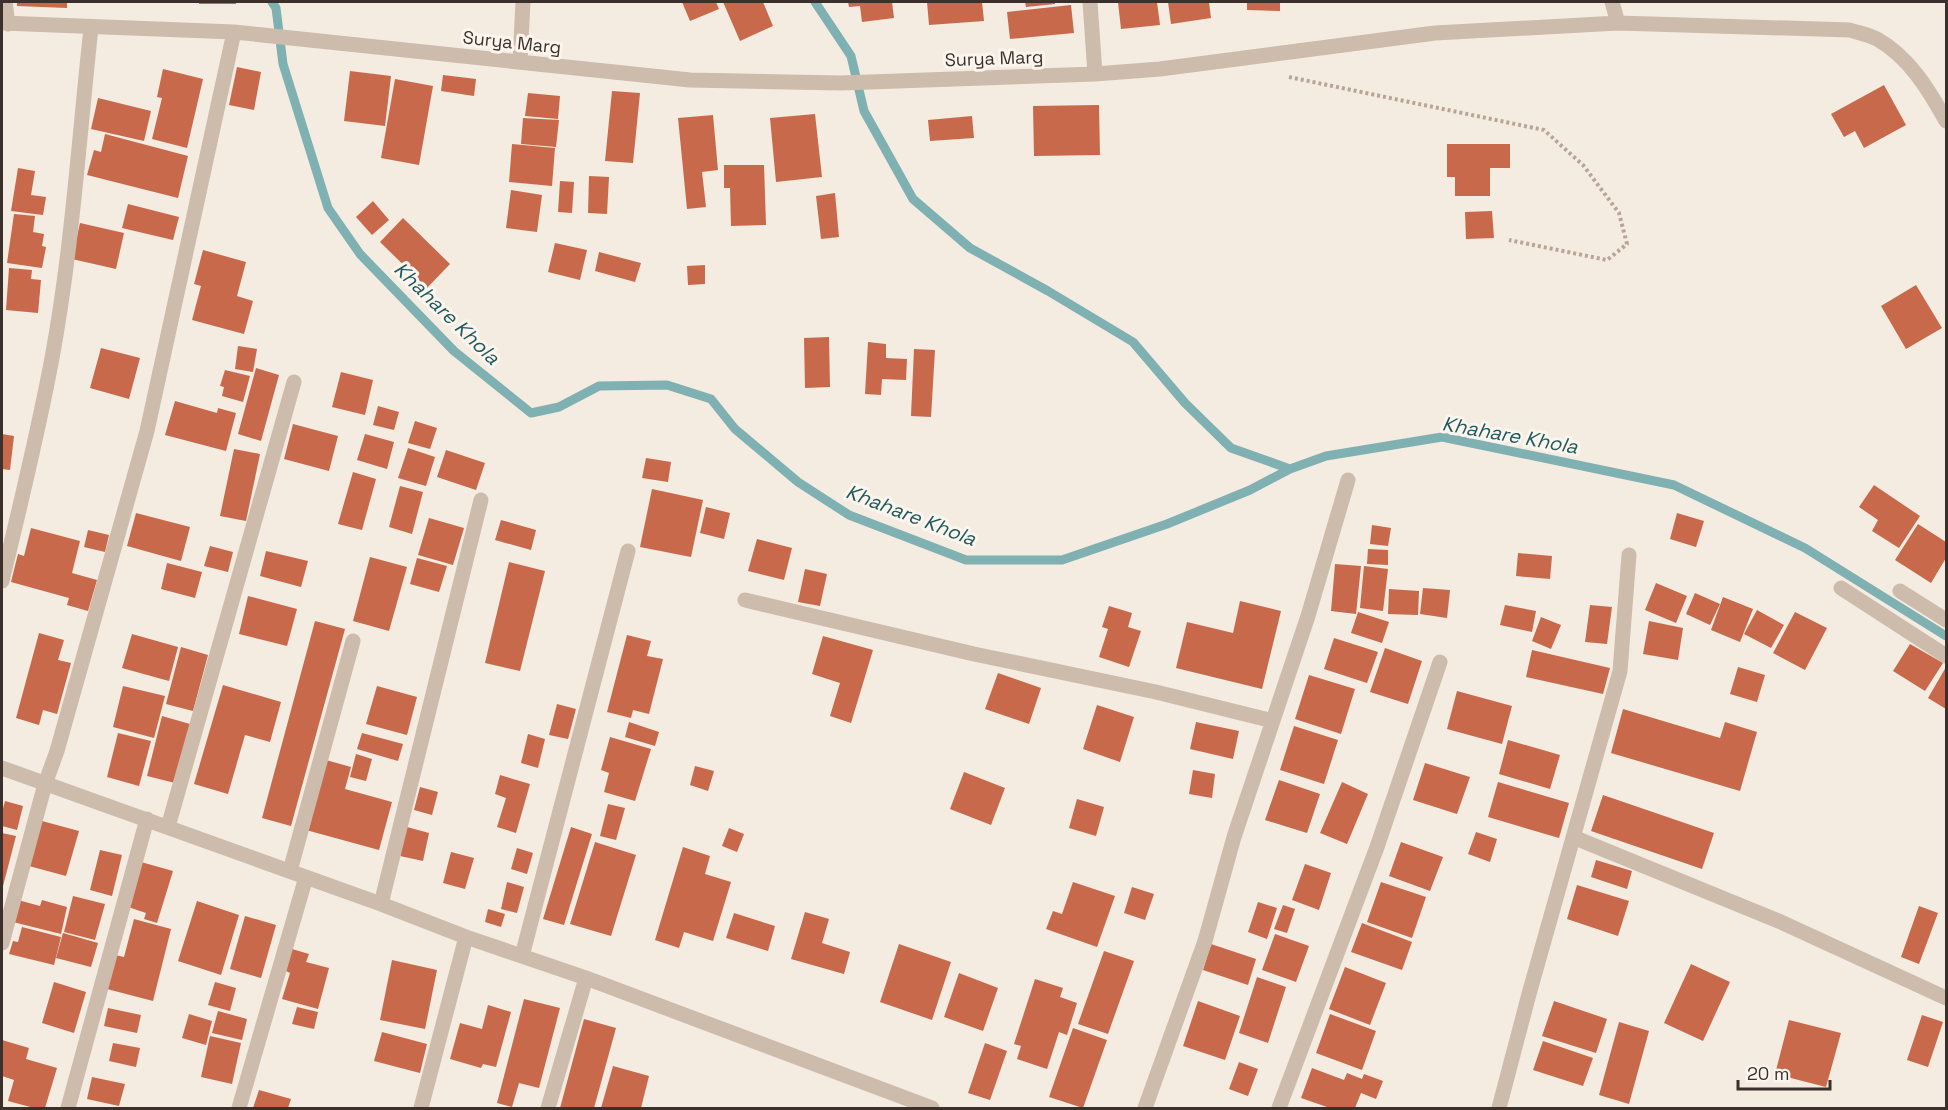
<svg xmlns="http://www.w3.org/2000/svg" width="1948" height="1110" viewBox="0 0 1948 1110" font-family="'Space Grotesk',sans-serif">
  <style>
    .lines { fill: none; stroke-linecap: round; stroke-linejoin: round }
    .stream { stroke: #7fb0b2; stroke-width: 9 }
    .building { fill: #c8694b }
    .path { stroke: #b9a596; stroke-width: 4; stroke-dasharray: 3 3; stroke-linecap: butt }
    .minor { stroke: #cdbbac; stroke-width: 15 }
    .labels { text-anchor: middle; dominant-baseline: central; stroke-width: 6; stroke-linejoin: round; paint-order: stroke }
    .street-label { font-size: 18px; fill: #3b302b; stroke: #fbf5ee }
    .water-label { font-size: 20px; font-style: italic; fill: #1f5a5e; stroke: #fbf5ee }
  </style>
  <rect width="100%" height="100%" fill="#f4ebe1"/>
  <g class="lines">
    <path class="stream" d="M272,2L276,8L283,64L328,208L360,254L454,351L531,413L559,407L599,386L667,385L711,399L735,429L798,482L849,515L966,560H1062L1167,524L1250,490L1290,469L1326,456L1442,437L1674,485L1805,548L1946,636
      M815,2L851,56L864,111L913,199L970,248L1048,291L1133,342L1185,403L1231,448L1290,469"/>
  </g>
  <path class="building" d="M17,2H67V8L17,6Z
    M199,2H236V4H199Z
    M682,2H716L719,9L690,21Z
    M723,2H763L773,26L740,41Z
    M848,2H892L894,18L862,22L860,6L849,7Z
    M927,2H982L984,21L929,25Z
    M1025,2H1055V4L1026,7Z
    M1118,2H1157L1160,25L1121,29Z
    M1168,2H1209L1211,18L1171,24Z
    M1247,2H1280V11L1247,10Z
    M1071,5L1074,33L1010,39L1007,12Z
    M237,67L261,72L254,110L229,105Z
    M163,69L203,79L187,148L152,139L162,98L157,97Z
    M350,71L391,76L385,126L344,121Z
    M443,75L476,79L474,96L441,91Z
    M395,79L433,86L419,165L381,158Z
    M1884,85L1906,125L1864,148L1855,131L1844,137L1831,114Z
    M612,91L640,93L633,163L605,161Z
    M528,93L560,96L558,119L525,116Z
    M98,98L151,111L144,141L91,129Z
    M1099,105L1100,155L1034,156L1033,106Z
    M815,114L822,177L776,182L770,118Z
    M713,115L718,170L702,172L706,207L687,209L678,118Z
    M972,116L974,138L930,141L928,120Z
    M523,118L559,120L556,147L521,144Z
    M105,134L188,156L178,198L87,175L94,150L101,152Z
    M512,144L555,148L552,186L509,182Z
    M1447,144H1510V168H1490V196H1455V177H1447Z
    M724,165H764L766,225L731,226L730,188H724Z
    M18,168L35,171L31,195L46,197L43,215L11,211Z
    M589,176L609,177L607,214L588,213Z
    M560,181L574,182L572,213L558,212Z
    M511,190L542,195L537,232L506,228Z
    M835,193L839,237L821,239L816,196Z
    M373,201L389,220L372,235L356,217Z
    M128,204L179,217L173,240L122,228Z
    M1492,211L1494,238L1466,239L1465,212Z
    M14,214L35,216L33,232L44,234L42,246L46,247L42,268L7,263Z
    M403,218L450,264L427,288L380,242Z
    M80,223L124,233L116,269L72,259Z
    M555,243L587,250L580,280L548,272Z
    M203,250L246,262L237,296L253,301L244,334L192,320L201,286L194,284Z
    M599,252L641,263L635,282L595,271Z
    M705,265V284L688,285L687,266Z
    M9,268L32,270L31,279L41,280L38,313L6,310Z
    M1916,285L1942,328L1906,349L1881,306Z
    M829,337L830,387L805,388L804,338Z
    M868,342L886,344V358L907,359L906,380L882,379L881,395L865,394Z
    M238,346L257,349L253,372L235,369Z
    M101,348L140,358L129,399L90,388Z
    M914,349L935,350L931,417L911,416Z
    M256,368L279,375L261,441L238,434Z
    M225,370L250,376L243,402L222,396L224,387L220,386Z
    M341,372L373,380L365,415L332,407Z
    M175,401L217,413L218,408L236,413L226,451L165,435Z
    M378,406L399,412L394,430L373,425Z
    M415,421L437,428L430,449L408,443Z
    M293,424L338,436L329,471L284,459Z
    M2,434L14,436L10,470L2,469Z
    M365,434L394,442L387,469L357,460Z
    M408,448L435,457L426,486L398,478Z
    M234,449L260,454L246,521L220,516Z
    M446,450L485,463L476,490L437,477Z
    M646,458L671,462L668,482L642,478Z
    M353,472L376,479L362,530L338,524Z
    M1874,485L1920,516L1899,548L1872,531L1878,520L1859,507Z
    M400,486L423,492L412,534L389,527Z
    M652,489L703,500L691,557L640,547Z
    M706,507L730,513L724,539L700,533Z
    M136,513L190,527L181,561L127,546Z
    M1677,513L1704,521L1696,547L1670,539Z
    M429,518L464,528L453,565L418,555Z
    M501,520L536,530L531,550L495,540Z
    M1918,524L1946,542V558L1931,583L1895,560Z
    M1372,525L1391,528L1388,546L1370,544Z
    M31,528L80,541L72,573L97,580L88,611L67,605L69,598L11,582L18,554L24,556Z
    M88,530L109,535L105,552L84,547Z
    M757,539L792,548L784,580L748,571Z
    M210,546L233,552L228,572L204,566Z
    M1368,549L1388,550V565L1367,564Z
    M266,551L308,561L301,587L260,576Z
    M1518,553L1552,556L1550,579L1516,576Z
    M370,557L407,567L389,631L353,621Z
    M417,558L447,566L439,592L410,584Z
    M509,562L545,571L520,671L485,663Z
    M167,563L202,572L195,598L161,589Z
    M1335,564L1361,566L1356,614L1331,611Z
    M1364,566L1388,569L1383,611L1360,608Z
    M805,569L827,574L820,606L798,602Z
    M1656,583L1687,596L1676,623L1645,610Z
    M1423,588L1450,590L1447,618L1420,614Z
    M1389,589L1419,591L1418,615L1388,614Z
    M1695,593L1720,604L1710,625L1686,614Z
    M248,596L297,609L287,646L239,634Z
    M1723,597L1753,609L1740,642L1711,630Z
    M1240,601L1281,611L1262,689L1176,668L1187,622L1233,633Z
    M1505,605L1536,611L1532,632L1500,625Z
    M1590,605L1612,607L1607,644L1585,642Z
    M1109,606L1132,613L1128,627L1141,631L1129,667L1099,657L1108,629L1102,627Z
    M1757,610L1784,625L1771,648L1744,634Z
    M1358,612L1389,622L1382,643L1351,633Z
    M1795,612L1827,628L1805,670L1773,653Z
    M1541,617L1561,625L1551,649L1532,641Z
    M315,621L345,629L291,826L262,818Z
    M1649,621L1683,628L1678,660L1643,654Z
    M39,633L64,640L58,660L71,663L57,714L43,710L39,725L16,718Z
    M132,634L178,647L169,681L122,668Z
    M627,635L651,641L647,656L663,659L649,714L633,710L631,718L607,712Z
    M823,636L873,650L851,723L830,716L840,683L812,674Z
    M1334,638L1378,652L1367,683L1324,669Z
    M1910,644L1943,663L1925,691L1893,671Z
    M181,647L208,655L193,711L166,704Z
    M1385,648L1422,661L1408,704L1370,692Z
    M1532,650L1610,668L1603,694L1526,677Z
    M1738,667L1765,675L1757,702L1730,694Z
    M1946,667V709L1928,698Z
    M998,673L1041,688L1029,724L985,709Z
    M1309,675L1355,689L1341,734L1295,719Z
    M223,685L281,702L270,742L245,735L228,794L194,784Z
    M123,686L165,696L154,738L113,727Z
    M377,686L417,697L407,735L366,724Z
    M1457,691L1512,706L1502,744L1447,729Z
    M557,704L576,709L568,739L549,735Z
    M1097,705L1134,717L1120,762L1083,749Z
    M1623,709L1720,738L1725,722L1757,732L1740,791L1611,753Z
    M162,716L190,724L175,783L147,776Z
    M629,722L659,732L655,746L625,737Z
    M1196,722L1239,731L1233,759L1190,749Z
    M1294,726L1338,740L1324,784L1280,770Z
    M118,733L151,741L139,786L107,777Z
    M362,733L403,744L398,761L357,749Z
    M528,734L545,739L538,768L521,763Z
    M610,737L651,749L635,801L604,792L609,773L601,770Z
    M1508,740L1560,755L1550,789L1499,774Z
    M356,754L372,759L366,781L350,777Z
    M326,760L351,767L345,789L392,802L379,850L306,830Z
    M1425,763L1470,777L1457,814L1413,800Z
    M695,766L714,771L708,791L690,785Z
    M1193,770L1215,774L1212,798L1189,794Z
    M964,772L1005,788L991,825L950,809Z
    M500,775L530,784L516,833L497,827L506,798L495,794Z
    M1279,780L1320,794L1307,833L1265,820Z
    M1342,782L1368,794L1347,844L1320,833Z
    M1498,782L1569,803L1559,838L1488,817Z
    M420,787L438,792L432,815L414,810Z
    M1603,795L1714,833L1702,869L1591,831Z
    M1077,799L1104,807L1096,836L1069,828Z
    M5,801L23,806L17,830L2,826V812Z
    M608,804L625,808L616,840L600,836Z
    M42,821L79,831L66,876L29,866Z
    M407,827L429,833L423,861L400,856Z
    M571,827L592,834L564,925L543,919Z
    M729,828L744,834L737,852L722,846Z
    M1476,832L1497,839L1490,862L1468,854Z
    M2,833L16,836L2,890Z
    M595,842L636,855L611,936L570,924Z
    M1401,842L1443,857L1430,891L1389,876Z
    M683,847L710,856L705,874L731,882L713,941L684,932L679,948L655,940Z
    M517,848L533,853L527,874L511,869Z
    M100,850L122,855L112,896L90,890Z
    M451,852L474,858L465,889L443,883Z
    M1596,860L1632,871L1627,889L1591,877Z
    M141,862L173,871L157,923L144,919L146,913L128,907Z
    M1305,864L1331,873L1319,910L1292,900Z
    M507,882L524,887L517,913L501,909Z
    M1073,882L1115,896L1097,947L1046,929L1053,911L1062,914Z
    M1381,882L1426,897L1412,938L1367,922Z
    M1577,885L1629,901L1618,936L1567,919Z
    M1132,887L1154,894L1145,920L1124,913Z
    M73,896L105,904L95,940L64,932Z
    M18,900L40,906L42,900L67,907L61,934L13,922Z
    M197,901L239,915L221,975L178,961Z
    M1258,902L1277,908L1267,939L1248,932Z
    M1283,905L1295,909L1287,933L1274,929Z
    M1919,906L1938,913L1919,964L1901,957Z
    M488,909L505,914L501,927L485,922Z
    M805,912L829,919L822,943L850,952L844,974L791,959Z
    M734,913L775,926L768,951L726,938Z
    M245,916L276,925L261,978L230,969Z
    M134,919L171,929L153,1001L107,989L115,955L124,957Z
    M1362,923L1412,942L1402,970L1351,952Z
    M22,927L61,937L54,965L9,954L13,941L18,942Z
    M63,933L98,943L91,967L56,958Z
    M1275,934L1309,946L1296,982L1262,970Z
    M899,944L951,962L932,1020L880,1002Z
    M1211,944L1256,959L1248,985L1203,970Z
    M292,949L309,954L306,962L329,968L318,1009L282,999L290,973L286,971Z
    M1104,951L1134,961L1108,1034L1078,1024Z
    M392,960L437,970L425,1029L380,1020Z
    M1691,964L1730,982L1703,1041L1664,1023Z
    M1345,967L1386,983L1370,1025L1329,1009Z
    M959,973L998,988L983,1031L944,1017Z
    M1257,977L1286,987L1268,1043L1239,1033Z
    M1035,979L1063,988L1060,997L1077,1003L1067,1035L1059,1032L1047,1069L1017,1059L1021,1046L1014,1044Z
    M54,982L86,992L74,1033L42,1023Z
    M215,982L236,988L230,1011L208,1005Z
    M524,999L560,1008L539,1088L519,1083L512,1107L497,1103Z
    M1198,1001L1240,1016L1225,1060L1183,1046Z
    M1554,1001L1607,1019L1596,1053L1542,1036Z
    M488,1005L511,1012L496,1067L483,1064L481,1068L450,1059L460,1023L482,1029Z
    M297,1007L318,1012L314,1029L292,1024Z
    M108,1008L141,1015L137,1033L104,1026Z
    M218,1011L247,1019L242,1040L212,1033Z
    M189,1014L212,1021L206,1045L182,1038Z
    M1330,1014L1376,1031L1362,1070L1316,1053Z
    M1922,1015L1943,1022L1928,1067L1907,1060Z
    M584,1019L616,1028L594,1108H560Z
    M1789,1020L1841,1033L1826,1087L1775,1074Z
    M1619,1022L1649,1031L1629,1104L1599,1095Z
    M1073,1028L1107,1040L1083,1108L1049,1097Z
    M382,1032L427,1044L420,1073L374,1061Z
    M210,1036L241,1043L232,1084L201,1077Z
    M2,1040L29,1048L26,1059L57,1068L45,1108H34L8,1101L14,1080L2,1076Z
    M1543,1041L1593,1058L1583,1086L1533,1070Z
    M113,1043L140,1048L136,1067L109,1061Z
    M985,1043L1007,1051L990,1100L968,1093Z
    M1239,1062L1258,1069L1248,1096L1229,1089Z
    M613,1066L649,1076L641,1108H601Z
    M1312,1068L1344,1080L1347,1073L1362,1079L1364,1074L1383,1081L1376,1099L1361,1093L1355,1108H1330L1301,1098Z
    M92,1077L125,1084L119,1106L87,1099Z
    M259,1090L291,1099L288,1108H253Z"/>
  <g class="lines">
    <path class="path" d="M1289,77L1544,130L1583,165L1619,213L1627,244L1607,260L1509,240"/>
    <path class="minor" d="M5,2L8,24
      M1090,2L1095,74
      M1612,2L1618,23
      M2,23L234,32L690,80L841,83L1095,74L1160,69L1435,33L1618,23L1850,30C1859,33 1869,35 1877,39C1909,57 1929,90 1946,121
      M520,62L523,2
      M2,581C20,507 38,433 52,358C72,250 79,138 91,28
      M1841,588L1946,656
      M1900,591L1946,620
      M745,600L974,654L1156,692L1273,721
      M2,768L381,904L466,937L586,978L932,1108
      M168,827L294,382
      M1573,837L1781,922L1946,998
      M290,871L353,641
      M381,904L481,500
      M2,943L45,784L57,751L147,431L234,32
      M522,956L628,551
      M68,1108L147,819
      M239,1108L306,877
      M421,1108L466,937
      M548,1108L586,978
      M1145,1108L1205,941L1234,837L1308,616L1348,480
      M1279,1108L1377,847L1440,662
      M1499,1108L1529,994L1620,671L1629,555"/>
  </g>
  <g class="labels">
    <g class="street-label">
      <text transform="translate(512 42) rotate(6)">Surya Marg</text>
      <text transform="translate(994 58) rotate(-2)">Surya Marg</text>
    </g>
    <g class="water-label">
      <text transform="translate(447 313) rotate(44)">Khahare Khola</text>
      <text transform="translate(1510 435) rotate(10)">Khahare Khola</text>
      <text transform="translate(911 515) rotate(21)">Khahare Khola</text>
    </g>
  </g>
  <rect width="1948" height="1110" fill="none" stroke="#3b302b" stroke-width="6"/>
  <path d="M1738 1080v9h92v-9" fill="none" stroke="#3b302b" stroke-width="3"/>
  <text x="1747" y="1080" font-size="18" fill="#3b302b" stroke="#fbf5ee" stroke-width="4.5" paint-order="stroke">20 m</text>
</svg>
